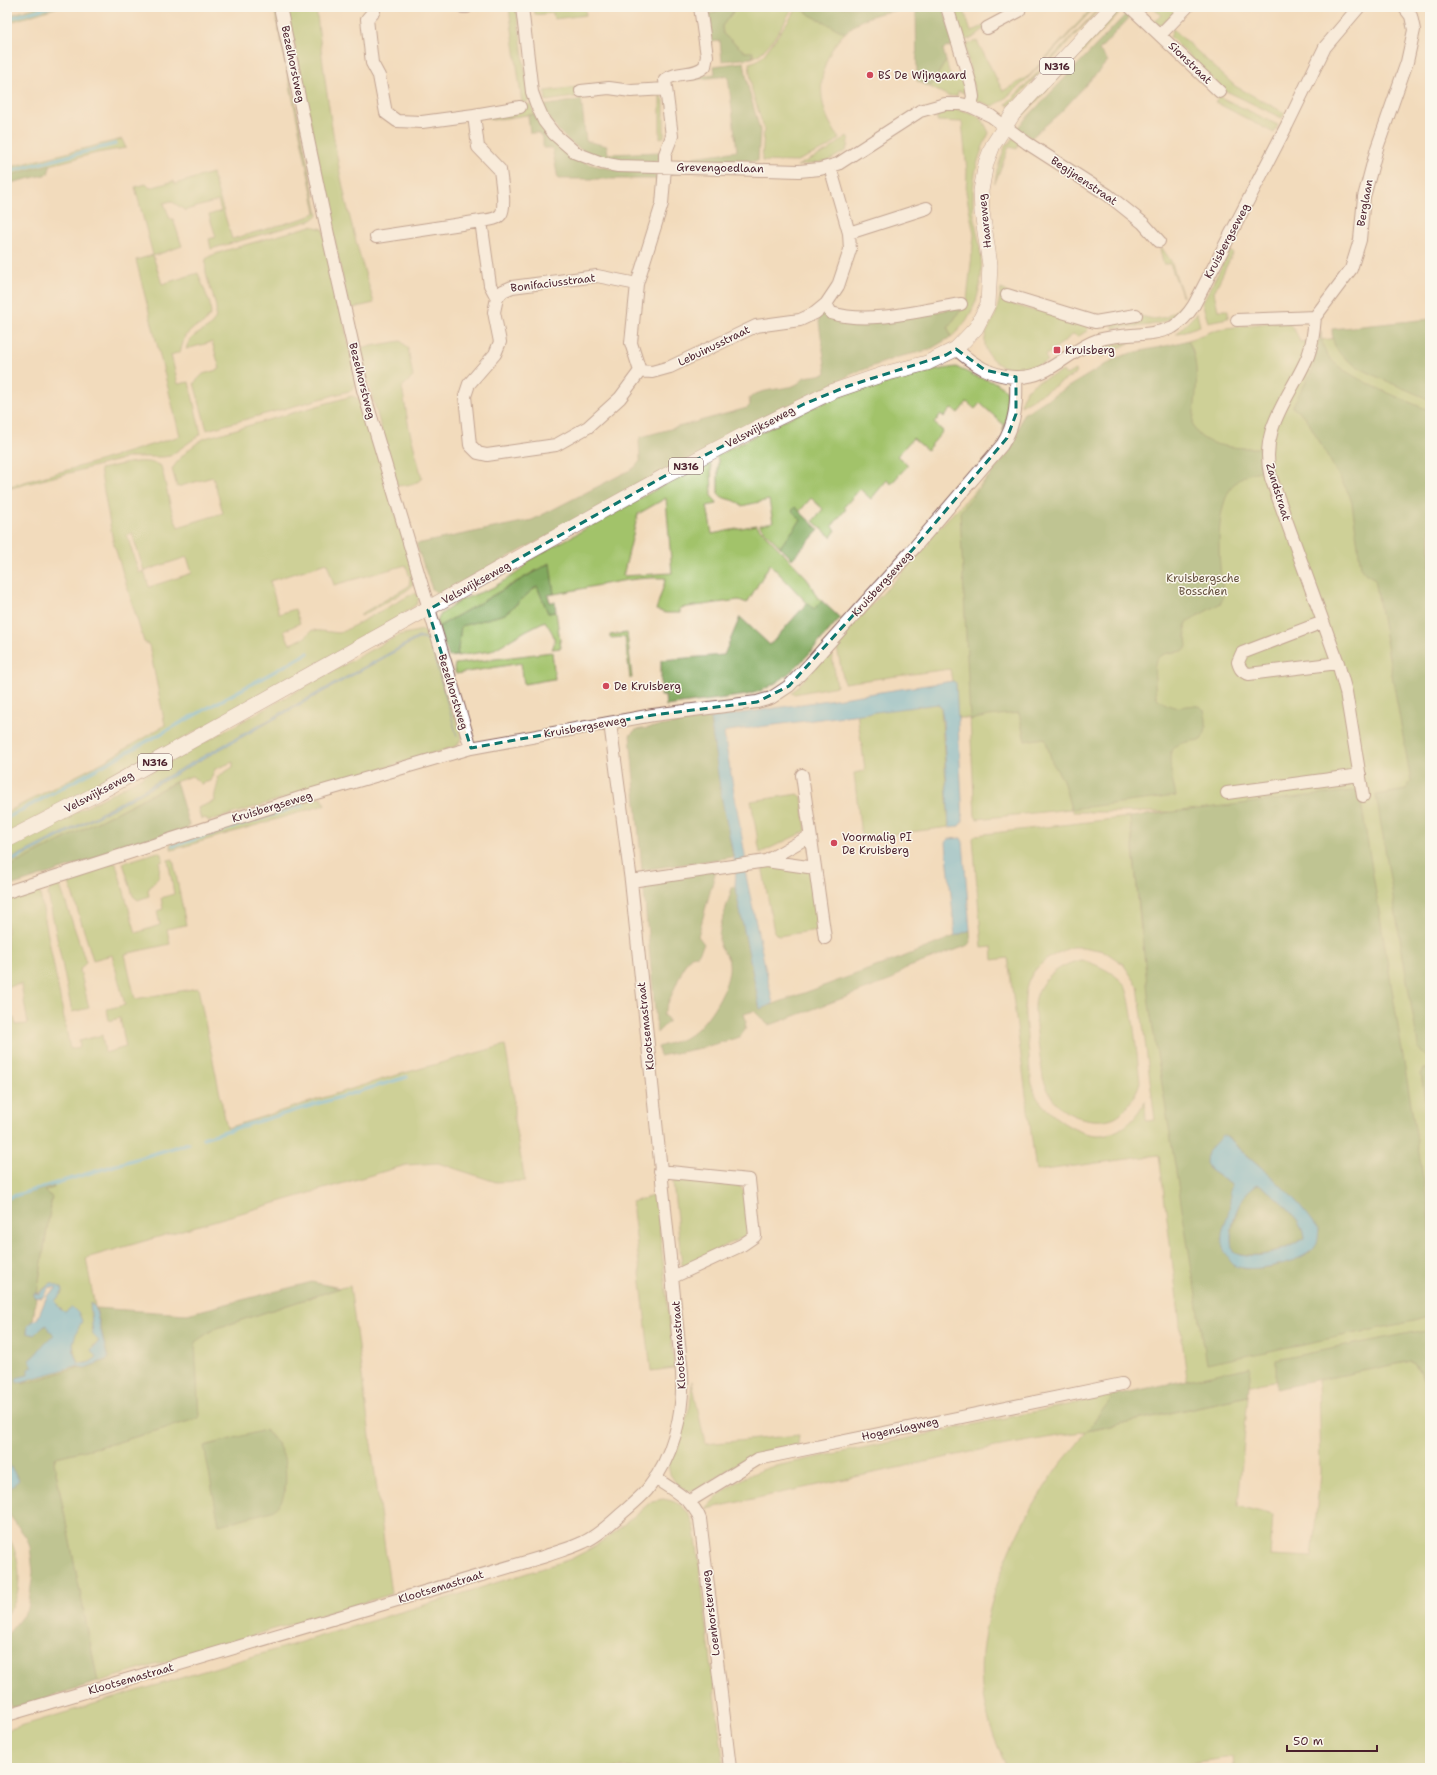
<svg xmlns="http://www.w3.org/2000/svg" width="1437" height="1775" viewBox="0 0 1437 1775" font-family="'Shantell Sans',sans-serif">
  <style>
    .green { fill: #a2c36b; stroke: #76714b; fill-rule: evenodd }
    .forest { fill: #81a95f; stroke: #666445; fill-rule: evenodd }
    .water { fill: #5eb9dc; stroke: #546c84; fill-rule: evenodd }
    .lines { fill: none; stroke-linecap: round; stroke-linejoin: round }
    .stream { stroke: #5eb9dc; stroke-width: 3.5 }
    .minor-casing { stroke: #85615e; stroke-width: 14 }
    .major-casing { stroke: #85615e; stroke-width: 16 }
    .minor { stroke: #fff; stroke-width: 12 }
    .major { stroke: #fff; stroke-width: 15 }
    .marked { fill: none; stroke: #0f766e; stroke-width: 3; stroke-dasharray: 8 5; stroke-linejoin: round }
    .poi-dot { fill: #d1495b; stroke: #fbf7ec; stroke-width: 1.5 }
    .labels { text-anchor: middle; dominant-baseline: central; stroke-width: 3; stroke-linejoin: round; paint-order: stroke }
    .shield { fill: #fbf7ec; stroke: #7f6065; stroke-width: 1 }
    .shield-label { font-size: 10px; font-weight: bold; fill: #4a1f2b }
    .street-label { font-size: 11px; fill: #4a1f2b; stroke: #fbf7ec }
    .poi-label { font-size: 11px; fill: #4a1f2b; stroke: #fbf7ec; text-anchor: start }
    .park-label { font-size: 11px; fill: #64503e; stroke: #fbf7ec }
  </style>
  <rect width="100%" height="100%" fill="#fbf7ec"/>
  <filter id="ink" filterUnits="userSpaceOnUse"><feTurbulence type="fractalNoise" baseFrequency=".025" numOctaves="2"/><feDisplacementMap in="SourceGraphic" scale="8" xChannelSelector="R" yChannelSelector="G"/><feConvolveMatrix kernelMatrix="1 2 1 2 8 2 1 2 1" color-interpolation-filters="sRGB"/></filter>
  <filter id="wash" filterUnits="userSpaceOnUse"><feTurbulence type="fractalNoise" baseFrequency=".012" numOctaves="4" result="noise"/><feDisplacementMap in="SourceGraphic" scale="16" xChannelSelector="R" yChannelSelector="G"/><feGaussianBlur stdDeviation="0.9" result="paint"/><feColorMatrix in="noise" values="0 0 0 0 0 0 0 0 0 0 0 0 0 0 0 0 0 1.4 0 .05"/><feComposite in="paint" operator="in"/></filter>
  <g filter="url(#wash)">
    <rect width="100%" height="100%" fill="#f2dbbc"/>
    <path class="green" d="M37,7H58L7,23V16Z
      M274,7H276L318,215L312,220L211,249L209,239L216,237L209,215L221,211L218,201L186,210V211L171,201L164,203L170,219H173L182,246L153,256L162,284L198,273L210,304L211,314L203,324L195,327L185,336L180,352L171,355L178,384L189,382L201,434L170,456L163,457H131L7,489V487L99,461L180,436L136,260L153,255L135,187L146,184L150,188L174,181L175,184L212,173L232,239L308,217L316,212Z
      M287,7H316C325,82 334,157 353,230C359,254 367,279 374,303L349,309Z
      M512,7L517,10L529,101L522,103L509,8Z
      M534,7H585L586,15L554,19L553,13L535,15Z
      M733,7H793C785,21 768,53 752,58L754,55L745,52L723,34L722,26L733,12Z
      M798,7H801L803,10L845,33C823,54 816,86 826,114C829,123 835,131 839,139L829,147L795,162L762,161L764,129L752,91L749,63L756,61L763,56Z
      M950,7H963L971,32L983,26L984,29L973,38L962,41Z
      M1093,7H1095L1023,83L1002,101L992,106L976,100L965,45L977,41L1003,91L1029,76Z
      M1100,7H1101L1009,106L1006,104L1025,86Z
      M1152,7H1180L1161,25L1153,23L1161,15Z
      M1117,12L1119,13L1022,117L1021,115Z
      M1173,29L1235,86L1285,113L1282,118L1224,90L1170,37Z
      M946,61L951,78L964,74L970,99L966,98V93L958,91L957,96H948L930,87Z
      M578,87L575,97L546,101L545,91Z
      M1214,94L1278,125L1274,133L1215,102L1218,99Z
      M660,95L664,100V137L660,138Z
      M531,104L534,114L493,120L487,117Z
      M950,109C970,111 981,113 989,133C979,153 973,174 973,197C972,215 978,232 980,249C985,281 977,316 951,337L948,328L967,300L974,235L966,192L967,171L962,122L937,121V110Z
      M847,136L850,140L847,142L849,146L846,148L847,150L828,161L797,166L829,150Z
      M1013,138L1019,142L1017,149L1009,147L995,183L997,170L1006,144L1010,143Z
      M122,139L126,148L97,153L7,176V168Z
      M311,226L323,229L357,382L353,389L349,391L207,430L194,383L203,374L220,369L212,342L186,349C189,332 209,333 215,319C221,301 202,282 206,259L210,256L224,251Z
      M1162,248L1171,261L1183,297L1170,264H1163L1160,249Z
      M1230,251L1233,253L1214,292L1218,310H1228V318L1208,322L1202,303Z
      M1001,289L1006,291L1011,304L1034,311L1039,308L1055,313L1057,317L1080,324L1085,322L1090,323L1087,331L1077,337L1074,334L1045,356L1048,361C1030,370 1006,375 991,358C987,353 984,346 985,338C986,331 992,323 995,316C998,307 1000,298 1001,289Z
      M1186,301L1188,304C1166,329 1144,325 1113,328V323L1140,316L1154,319L1166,317L1178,309Z
      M1197,313L1200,326L1176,334Z
      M1282,321C1293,324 1296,332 1300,342L1430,329V1363L1427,1356L1189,1395L1159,1155L1036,1171L1008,958L993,960L992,947L982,948L973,838L976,835L1130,817L1141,930L1166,913L1169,812H1073L1070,806L1071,809L977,819L975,816L970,720L975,718H958L950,669L844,683L836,643L929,544L928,539L1026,438L1194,353L1188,340L1218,329ZM1072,947H1082L1104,951L1123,964L1138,986L1155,1120L1146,1121L1145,1101C1124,1140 1092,1145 1057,1118C1050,1112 1038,1102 1035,1093C1029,1079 1030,1060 1028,1045C1023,996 1016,968 1072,947Z
      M401,341L408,348L413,377L402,387L409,428L422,478C417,485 405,485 397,486L359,348Z
      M1131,342L1100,358L1094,350L1114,344Z
      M956,367L975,376L997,383L1006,391L1011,406L1003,431L1004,425L980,403L975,409L967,402L958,413L952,408L944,417L941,414L934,423L943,431L927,450L913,438L897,456L908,465L891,484L887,480L871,499L860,489L844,507L846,509L832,526L836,530L831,537L813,521L823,509L811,498L799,512L795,508L792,511L801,520L780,547L759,525L773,522L769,500L741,506C736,497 724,502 718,493V460L716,456L793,416L847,393L936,370Z
      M1075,370L1077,373L1021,406C1022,382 1046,380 1063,371L1066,375Z
      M352,396L362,400L415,579L411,587L406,591L361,616V614L409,586L410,578L406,565L334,585L327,563L270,581L279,614L295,609L300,623L284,631L290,644L304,638L312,630L339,633L344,631L414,593L420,595L417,604L388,625L173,744L7,834V812L103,762L165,725L149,645L144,642L113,541L100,469C119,466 143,456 161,466C167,487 169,508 178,527L223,513L213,477L177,487L172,469C181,456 191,446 205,438ZM132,533L144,571L139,573L127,535ZM187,557L192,573L149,587L144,571Z
      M709,460L711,466L712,497L716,501L717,504L707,506L712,534L756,525L807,578L817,597L822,601L814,610L770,564L747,603L739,600L680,608V613H666L656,610L666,578C629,576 591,588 554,594L549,563L438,627L437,621L441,614L461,600L492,588L517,573L531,559ZM666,498L672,573L623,576L638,514Z
      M537,586L548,613L556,612L561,648L552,649C558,638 551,631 545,621L527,630L491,651L457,656L461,626L505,614Z
      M422,630L431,635L462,737L457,746L209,821L205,818L201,819L198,808L215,801C213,792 220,785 217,777L233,767V762L215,769L210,781L201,784L192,776L175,782L7,868V848L117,791L387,641L400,635Z
      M627,633L632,678H630L625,637L610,638V635Z
      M552,652L555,679H553L524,684L521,663L456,674L454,669L455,664Z
      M828,653L832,655L837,686L794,694L792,693Z
      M932,704H938L941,707L949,827L864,838L861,836L854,773L863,771L865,769L857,713Z
      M798,794L802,797L806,831L760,853L751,801Z
      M322,797L325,805L172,850L170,844L309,800Z
      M158,852L161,854L163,861L160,862L159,876L148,890L149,896L138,900L133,896L123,863Z
      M173,859L186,925L167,929L170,944L125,954L135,999L198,988L227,1128L383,1079L505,1045L514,1097V1120L525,1181L496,1182L438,1163L406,1165L86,1258L95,1307L91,1303C92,1309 92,1331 93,1333C94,1336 97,1338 99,1341L93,1346L96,1357C92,1363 85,1364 78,1363C73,1352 71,1339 78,1328C72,1320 59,1309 55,1301L63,1291L51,1283L37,1294L52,1197L44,1191L54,1186L7,1199V1020L14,1018L16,1025L28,1024L21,984L7,987V896L36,886L40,894L70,1049L80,1047L79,1041L102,1035L105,1053L126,1047L120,1018L109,1021L107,1009L125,1005L112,955L93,960L67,876L114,862L116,864L136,933L160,925L157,911L163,909L161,898L174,894L168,860Z
      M762,865L811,869L820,926L818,930L778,936L774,932Z
      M59,883L86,962L80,970L89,1008L72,1012L48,894L51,886Z
      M1081,960C1095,963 1115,973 1124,984C1132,995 1138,1065 1140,1082C1137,1093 1126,1112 1115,1117C1100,1124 1075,1119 1062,1109C1052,1101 1047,1089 1043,1078C1041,1061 1032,1011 1036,998C1041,977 1062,964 1081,960Z
      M678,1178L740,1186L744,1191L750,1232L747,1235L684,1266L682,1265L673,1183L675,1179Z
      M656,1195L674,1366V1368L651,1371L632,1202Z
      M350,1286L391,1594L98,1682L54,1462L56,1457L115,1443L199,1418L194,1342L214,1329L340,1288ZM265,1430C285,1445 286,1469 285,1492Z
      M1411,1361L1415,1363L1430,1394V1768H1234L1233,1757L1158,1768H1008C995,1743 985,1716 982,1687C976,1632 1004,1552 1033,1505C1042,1491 1052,1476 1062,1462C1070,1452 1080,1442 1086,1431L990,1448L706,1509C721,1489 747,1474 771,1467L1114,1395L1088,1431L1248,1396L1238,1506L1273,1515L1270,1556L1312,1558L1320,1473L1318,1380Z
      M76,1366L80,1367L23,1384V1381Z
      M692,1381L705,1444L799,1435L798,1445L743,1460L698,1489L687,1491L678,1486L670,1474L668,1465L680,1440L690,1406Z
      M663,1499C682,1502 690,1511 695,1530L724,1768H7V1730L461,1594L571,1559L592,1548L614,1533L652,1501Z
      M7,1535C21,1555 25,1594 7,1614Z"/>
    <path class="forest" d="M716,7H733V12L722,26L723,34L745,52H753L752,58L722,61L720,41L710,42L707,14L716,12Z
      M801,7H943L954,45L943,49L946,61L930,87L917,81L916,9C888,10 865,14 845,33L810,15Z
      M1127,13L1131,16L1099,50L1108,61L1061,112L1031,138L1017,128Z
      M744,62L749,91L760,130L758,161L694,160L693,157L737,151L728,76L691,80L690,77L715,74L714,66Z
      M581,97L586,141L607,146L608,154L660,152L659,160L655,162C600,160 571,158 542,106L578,100Z
      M534,114C563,167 597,169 652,172L658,177L659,186H657L656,179H558L552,148H543V138L538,133H530L528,116Z
      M51,164L48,174L7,184V176Z
      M963,307L948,328L951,337L929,350L898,357L852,374L441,593H437L432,589L416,544L532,520L634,468L640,461L639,440L641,437L747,408L750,405L749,399C757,388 788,390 797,384C800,383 802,379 804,377L825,374L826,371L818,315L820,312L842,324L878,322Z
      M1430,319V400C1407,389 1350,369 1337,350C1333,344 1332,335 1332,329Z
      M1321,331C1321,339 1323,348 1327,355C1341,376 1406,400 1430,411V1057C1424,1056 1420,1052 1418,1046L1376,795L1406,790L1411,781L1375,579L1366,574L1361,568L1352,503L1349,494L1305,416L1292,407L1312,371Z
      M1188,340C1202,368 1195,395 1193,425C1201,450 1243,448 1264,448L1265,470C1257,472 1248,473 1241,478C1217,493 1218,541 1220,567C1221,579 1225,592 1221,603L1188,621L1185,626L1187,647L1184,651C1161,654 1152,653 1155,679C1155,685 1155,692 1157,698C1180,716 1184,701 1201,707L1204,710C1207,722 1208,730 1201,740C1193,741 1181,742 1174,747C1165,754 1174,786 1176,796L1071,809L1063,780L1052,762L1045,738L1025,741L1019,713L989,716L970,720L960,512L1009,452L1016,438L1023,414L1116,358C1140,349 1164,348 1188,340Z
      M795,507L819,530L792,559L780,547L801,520L792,511Z
      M550,563L554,594L548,595L550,602H555L556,612L548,613L537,586L505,614L461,626L457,656L449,657L438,627Z
      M822,601L840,618C813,648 789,685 747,695L666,706L665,696H661V660L724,655L740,617L770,645L807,603L814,609Z
      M710,718L733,857L642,870L630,735L635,730Z
      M176,782L189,825L187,829L7,887V868Z
      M1359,790L1430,1219V1316L1419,1320L1207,1364L1149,1004L1130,817ZM1226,1136C1258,1165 1294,1193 1319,1231L1310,1253L1271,1267L1244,1269L1221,1239L1236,1216C1232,1229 1229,1239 1233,1252C1261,1260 1281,1252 1304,1238C1305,1223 1271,1189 1257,1185C1246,1190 1238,1202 1236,1215L1229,1214L1232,1201L1229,1191L1232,1185L1211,1171L1206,1163Z
      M716,870L698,936L704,944L698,955L691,956L685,964L663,1015L668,1019V1022L657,1033L643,881Z
      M735,886L760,1009L903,957L970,930L971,942L969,945L904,969L892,980L773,1024L768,1025L754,1011L744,1014L746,1020L745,1030L740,1037L701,1048L660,1056L658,1047C668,1043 682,1041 690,1035C708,1022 731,986 729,964C729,954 719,952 719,939C719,925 728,903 732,888Z
      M1424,1069H1430V1129L1421,1074Z
      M54,1186V1188L44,1191L52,1197L37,1294L34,1293V1297H36L33,1321L28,1325L27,1332L34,1335L44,1325H47L49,1331L55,1335C43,1343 40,1352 30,1359L33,1367L28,1375L17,1383L23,1381V1384L80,1367L85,1368L108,1359L96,1308L187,1314L312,1282L340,1288L214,1329L195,1342L199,1418L115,1443L56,1457L54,1462L98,1682L12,1708L7,1691V1635L28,1609L33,1572L30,1547L26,1537L7,1512V1491L19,1480L7,1461V1199Z
      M1430,1329V1394L1415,1363L1411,1361L1276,1389V1360Z
      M1251,1367L1248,1396L1087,1431L1114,1395Z
      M265,1430C273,1436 282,1449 284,1459C287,1474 288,1503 272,1511L219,1525L204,1446Z"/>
    <path class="water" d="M418,637H423L431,643L457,736L430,644L423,639H418L133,798L7,865V861L90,819Z
      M953,681L956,683L963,821L959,826L949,827L943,720L941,707L938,704L727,731L724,734L745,855V871L773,1004L760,1009L735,886L736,869L721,795L710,718Z
      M961,838L963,842L970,930L955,936L946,843L948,839Z
      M1222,1136H1225C1258,1165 1294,1193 1319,1230C1318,1237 1318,1243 1314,1248C1303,1262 1249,1275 1234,1265C1231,1263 1227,1256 1225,1252C1214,1231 1235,1216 1229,1191L1232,1185L1211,1171L1206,1163L1207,1152ZM1257,1185C1271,1189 1305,1223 1304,1238C1283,1252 1258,1261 1233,1252C1226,1233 1238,1193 1257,1185Z
      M51,1283L62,1288L63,1291L55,1301L60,1309L65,1312L72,1307L79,1314L82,1321C74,1338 69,1344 78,1363C85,1364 92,1363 96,1357L91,1350L99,1341L93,1335L90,1303L95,1307L108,1359L85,1368L76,1366L17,1383L16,1378L28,1375V1369L33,1367L29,1360C40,1352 42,1343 54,1335L49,1331L47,1325H44L34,1335L27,1333L28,1325L38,1318L47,1296L57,1288L50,1287L42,1298L34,1297V1293L39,1294Z
      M7,1461L19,1480L7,1491Z"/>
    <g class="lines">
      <path class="stream" d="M7,19L49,7
        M7,172L115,144
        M7,818L308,653
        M173,846L303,805
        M203,1138L407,1077
        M7,1198L189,1143"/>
    </g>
  </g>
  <g filter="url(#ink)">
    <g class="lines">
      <g class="minor-casing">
        <path id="minor" d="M280,7L330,244L363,390L471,748
          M374,7V11L367,19L372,63L379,76L386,113L397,121L422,122L474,115
          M463,7H467
          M522,7L532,92L536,103L544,121L554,134L576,153L602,163L618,166L799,171L820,169L838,164L920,111L945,104H961L970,106L991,116L1027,143L1108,195L1143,223L1159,241
          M947,7L971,85L973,97L970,106
          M1130,7L1220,92
          M987,28L1019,11L1020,7
          M1160,35L1187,7
          M581,91L609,88L631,91L666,89
          M520,107L474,115L478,147L500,170C501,179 506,207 501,214C497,220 487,220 481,221L490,285L497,298L494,312L500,342L495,354L469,384L465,396L470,445L478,453L487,455L556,445L588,427L620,398L640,371L631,343L637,284L662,204L665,168V154L672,136L665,80C677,70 694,77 705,66L707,56L700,7
          M849,233L927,208
          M376,237L481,221
          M1007,295L1095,322L1136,315
          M497,298L503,291L512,287L597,276L637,284
          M826,304L831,313C870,325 921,310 961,304
          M1315,317C1314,330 1313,343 1308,356C1290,398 1258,429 1271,478L1338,663L1346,692L1363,796
          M1237,320L1315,317L1351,269L1360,240L1364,197L1377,148L1407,62L1414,30L1411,16L1404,7
          M956,349C974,365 991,376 1015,377C1050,379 1068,350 1098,340C1122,332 1149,338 1173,327C1181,322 1189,313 1194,305L1287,125L1325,47L1359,7
          M640,371L652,372L670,367L756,326L800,320L815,313L826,304L838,286L850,250L849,233L830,167
          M1323,622L1242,653L1238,662C1240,669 1242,672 1249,674L1338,663
          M802,775L825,938
          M1227,793L1360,775
          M810,836L766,861L815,868
          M631,881L766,861
          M7,892L306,796L471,748L653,715L757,702L771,698L789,686L810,664L914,548L1002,445C1016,424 1017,402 1016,377
          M660,1171L749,1180L755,1236L742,1245L673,1277
          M655,1478C671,1489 693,1500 700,1519L730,1768
          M688,1502L758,1459L1122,1384
          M7,1715L546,1556C559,1551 572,1548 584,1542C597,1536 609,1525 620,1515C629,1507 639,1499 647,1490C673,1458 684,1413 682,1373L631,881L610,723"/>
      </g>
      <g class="major-casing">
        <path id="major" d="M7,840L98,793L663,477L759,427L831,392L884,374L927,363L956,349L976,328L988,304L990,265L982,212L981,191L986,163L993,145L1013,114L1112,7"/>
      </g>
      <use href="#minor" class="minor"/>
      <use href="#major" class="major"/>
    </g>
  </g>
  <path d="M0 0H1437V1775H0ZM956,349L985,370L1016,377V414L1007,438L914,548L789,686L757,702L653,715L471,748L428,610L663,477L804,404L848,386L946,355Z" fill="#f2dbbc" fill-opacity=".55" fill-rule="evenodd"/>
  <path class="marked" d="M956,349L985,370L1016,377V414L1007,438L914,548L789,686L757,702L653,715L471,748L428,610L663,477L804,404L848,386L946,355Z"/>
  <g class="poi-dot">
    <circle cx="870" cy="75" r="4"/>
    <rect x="1053" y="346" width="8" height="8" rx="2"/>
    <circle cx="606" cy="686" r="4"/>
    <circle cx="834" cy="843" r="4"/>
  </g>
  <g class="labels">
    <g class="shield">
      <rect x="1040" y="58" width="34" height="16" rx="3"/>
      <rect x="669" y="458" width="34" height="16" rx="3"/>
      <rect x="138" y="754" width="34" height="16" rx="3"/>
    </g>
    <g class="shield-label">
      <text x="1057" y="66">N316</text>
      <text x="686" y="466">N316</text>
      <text x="155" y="762">N316</text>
    </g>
    <g class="street-label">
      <text transform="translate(1190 63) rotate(44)">Sionstraat</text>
      <text transform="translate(293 64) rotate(78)">Bezelhorstweg</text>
      <text transform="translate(720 168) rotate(1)">Grevengoedlaan</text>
      <text transform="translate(1084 181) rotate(34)">Begijnenstraat</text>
      <text transform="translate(1365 203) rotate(-80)">Berglaan</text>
      <text transform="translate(985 221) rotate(-96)">Haareweg</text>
      <text transform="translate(1227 241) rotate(-62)">Kruisbergseweg</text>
      <text transform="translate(553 283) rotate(-7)">Bonifaciusstraat</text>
      <text transform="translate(714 346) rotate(-26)">Lebuinusstraat</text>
      <text transform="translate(362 381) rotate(76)">Bezelhorstweg</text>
      <text transform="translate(760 427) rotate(-28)">Velswijkseweg</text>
      <text transform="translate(1278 492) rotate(73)">Zandstraat</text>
      <text transform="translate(476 583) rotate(-29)">Velswijkseweg</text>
      <text transform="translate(882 584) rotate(-48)">Kruisbergseweg</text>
      <text transform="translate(453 692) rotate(73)">Bezelhorstweg</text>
      <text transform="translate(585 727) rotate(-10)">Kruisbergseweg</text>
      <text transform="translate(99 792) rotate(-28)">Velswijkseweg</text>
      <text transform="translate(272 807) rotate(-17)">Kruisbergseweg</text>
      <text transform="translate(646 1026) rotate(-96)">Klootsemastraat</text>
      <text transform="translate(679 1345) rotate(-94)">Klootsemastraat</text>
      <text transform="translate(900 1429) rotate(-12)">Hogenslagweg</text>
      <text transform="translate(441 1587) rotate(-17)">Klootsemastraat</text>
      <text transform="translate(711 1613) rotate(-97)">Loenhorsterweg</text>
      <text transform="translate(131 1679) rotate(-16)">Klootsemastraat</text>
    </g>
    <g class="poi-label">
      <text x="878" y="75">BS De Wijngaard</text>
      <text x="1065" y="350">Kruisberg</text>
      <text x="614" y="686">De Kruisberg</text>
      <text x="842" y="837">Voormalig PI<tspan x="842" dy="13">De Kruisberg</tspan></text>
    </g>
    <g class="park-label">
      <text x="1203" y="578">Kruisbergsche<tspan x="1203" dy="13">Bosschen</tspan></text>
    </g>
  </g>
  <rect width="1437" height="1775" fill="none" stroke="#fbf7ec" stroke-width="24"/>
  <path d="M1287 1745v6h90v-6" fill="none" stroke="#4a1f2b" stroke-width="2"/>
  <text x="1293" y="1745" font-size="12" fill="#4a1f2b" stroke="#fbf7ec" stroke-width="3" paint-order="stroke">50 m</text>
</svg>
